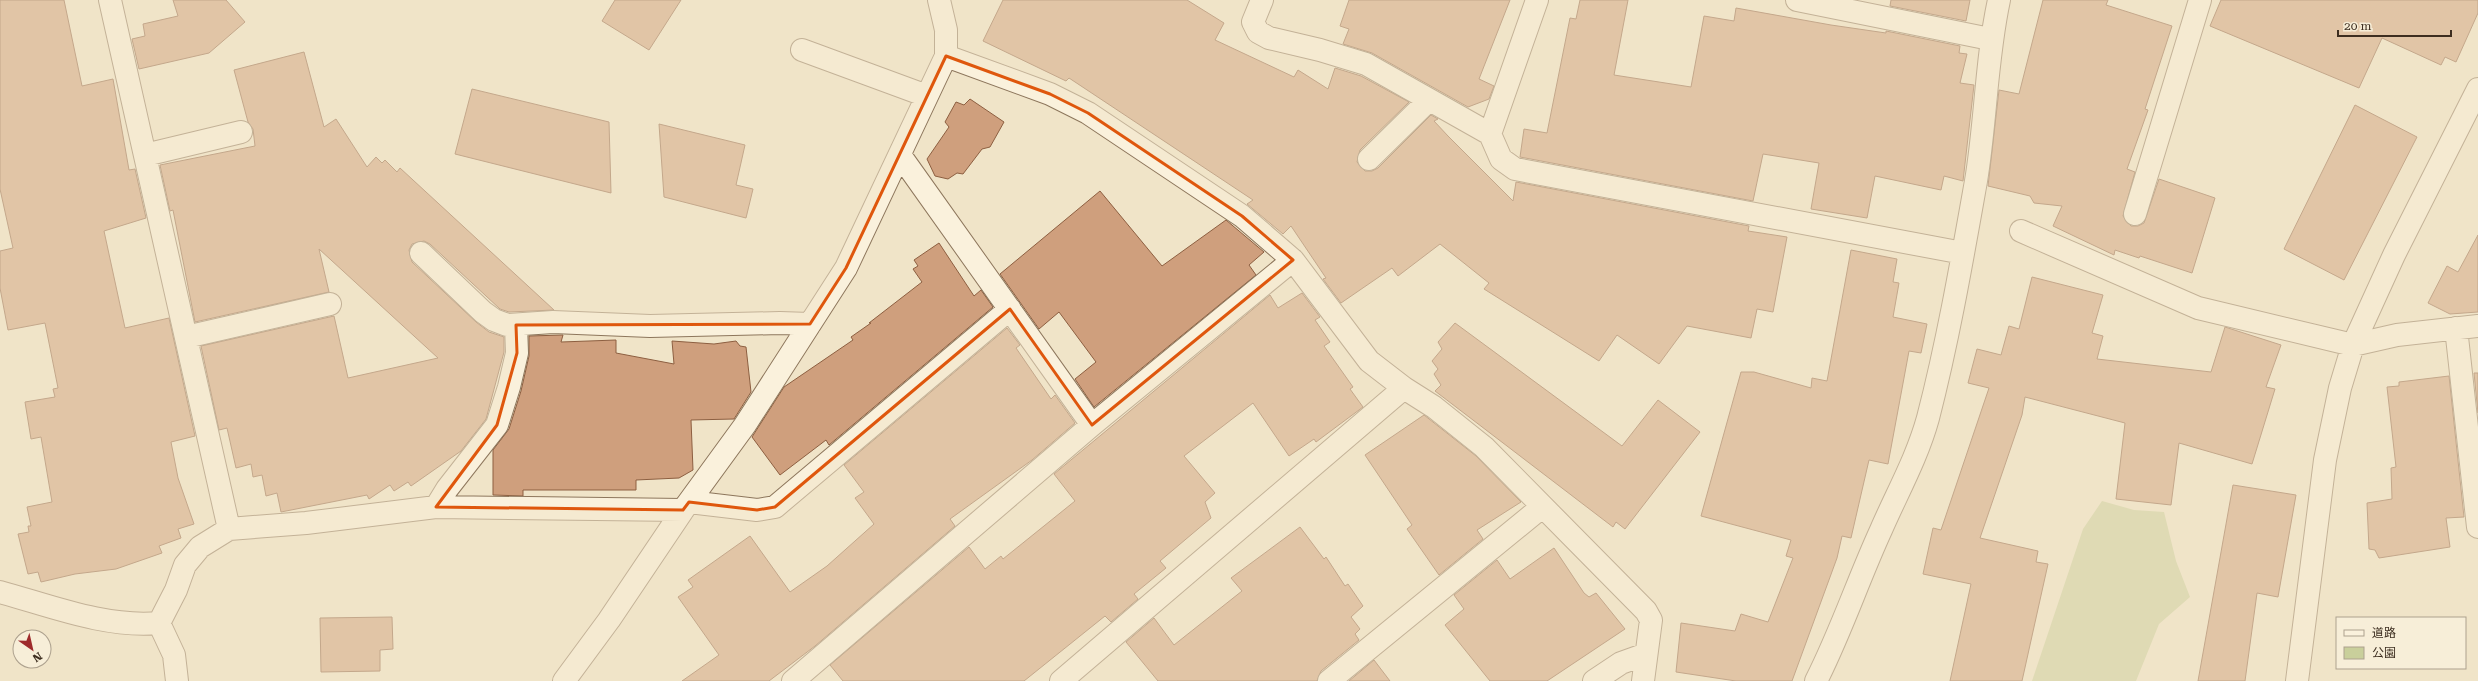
<svg xmlns="http://www.w3.org/2000/svg" width="2478" height="681" viewBox="0 0 2478 681" font-family="'Roboto Serif','Noto Sans JP',serif">
  <style>
    .green { fill: #c9cf9b }
    .building { fill: #cf9f7d; stroke: #8d5f41 }
    .lines { fill: none; stroke-linecap: round; stroke-linejoin: round }
    .minor-casing { stroke: #8d765c; stroke-width: 24 }
    .minor { stroke: #faf1dc; stroke-width: 22 }
    .marked { fill: none; stroke: #df570d; stroke-width: 3; stroke-linejoin: round }
  </style>
  <rect width="100%" height="100%" fill="#f0e4c8"/>
  <path class="green" d="M2102,501L2134,510L2164,512L2176,561L2190,597L2159,624L2136,681H2032L2083,529Z"/>
  <path class="building" d="M0,0H64L82,86L113,79L129,170L135,169L146,218L104,231L125,328L169,318L195,436L171,442L178,478L194,524L178,529L181,538L159,546L162,553L116,569L75,574L41,582L38,572L28,574L18,534L29,532L28,526H31L27,507L52,502L41,437L31,439L25,402L55,397L53,389L58,388L45,323L8,330L0,288V251L13,248L0,189Z
    M173,0H226L245,22L209,53L139,69L132,39L145,36L143,24L178,16Z
    M615,0H681L649,50L602,21Z
    M1003,0H1187L1224,23L1215,40L1294,77L1298,70L1328,89L1335,68L1361,76L1409,102L1360,150L1357,162L1365,171H1372L1378,168L1431,115L1438,119L1434,121L1448,136L1513,201L1516,182L1749,226L1748,231L1787,237L1773,312L1757,309L1751,338L1687,326L1659,364L1617,335L1599,361L1484,289L1489,283L1440,244L1398,276L1392,268L1341,303L1323,279L1326,278L1291,226L1283,234L1247,204L1253,200L1069,78L1066,81L983,41Z
    M1349,0H1510L1479,79L1494,86L1489,99L1468,107L1372,53L1343,44L1349,29L1340,26Z
    M1580,0H1628L1614,75L1691,87L1704,16L1734,21L1736,8L1831,25L1886,33V31L1960,46L1959,53L1967,54L1960,83L1974,85L1963,181L1944,176L1941,190L1875,176L1867,218L1811,209L1819,163L1763,154L1753,201L1520,157L1524,129L1547,133L1570,18L1576,19Z
    M1891,0H1970L1966,21L1890,6Z
    M2043,0H2108L2106,5L2172,26L2145,109L2148,110L2127,169L2135,172L2123,216L2131,226H2138L2144,223L2159,179L2215,198L2192,273L2140,256L2139,258L2115,250L2114,255L2053,226L2062,206L2034,203L2030,196L1988,186L1999,90L2019,94Z
    M2221,0H2478V13L2456,62L2445,57L2441,65L2382,38L2359,88L2210,26Z
    M304,52L324,127L336,119L367,167L376,157L382,163L385,160L397,172L400,168L554,310L509,312L500,309L430,244L424,241L412,244L409,250L412,262L476,322L489,332L504,337V352L486,419L461,451L411,486L408,482L394,491L390,485L369,499L367,495L281,512L277,493L266,496L262,475L253,477L251,464L236,468L227,428L219,430L201,346L334,316L348,378L438,358L319,249L329,292L195,322L173,210L170,211L160,165L255,146L253,129L248,122L234,70Z
    M472,89L609,122L611,193L455,154Z
    M970,99L1004,122L990,147L982,149L963,174L957,173L948,179L935,176L927,159L949,127L945,122L956,102L964,105Z
    M2355,105L2417,137L2344,280L2284,249Z
    M659,124L745,145L736,185L753,189L746,218L664,197Z
    M1100,191L1162,266L1226,220L1264,252L1249,265L1256,275L1094,407L1075,379L1096,362L1059,312L1039,329L1000,274Z
    M2478,235V312L2450,314L2428,303L2447,266L2458,272Z
    M939,243L974,296L981,290L993,307L829,445L826,440L780,475L752,437L784,387L853,340L851,337L871,323H869L922,282L913,269L918,266L914,260Z
    M1851,250L1897,259L1893,282L1899,283L1893,317L1927,324L1921,353L1909,351L1888,464L1869,460L1851,538L1842,536L1837,558L1792,681H1736L1676,672L1681,623L1735,631L1741,614L1768,622L1793,558L1786,556L1791,540L1701,516L1741,372H1754L1811,388L1812,378L1827,381Z
    M2032,277L2103,295L2092,333L2103,336L2097,359L2211,372L2225,327L2281,345L2266,387L2275,389L2252,464L2179,443L2171,505L2116,499L2125,423L2025,397L2022,415L1980,538L2038,551L2036,562L2048,564L2022,681H1950L1971,584L1923,574L1933,528L1941,530L1989,388L1968,383L1977,349L2001,355L2009,326L2019,329Z
    M1302,293L1320,317L1315,320L1330,342L1324,346L1353,387L1350,389L1363,407L1316,442L1314,439L1289,456L1253,403L1184,456L1215,493L1205,502L1211,518L1160,561L1166,568L1134,594L1138,599L1111,622L1105,616L1024,681H843L830,665L969,547L985,569L1001,556L1003,559L1075,501L1054,474L1270,295L1278,308Z
    M1455,323L1622,446L1658,400L1700,432L1625,529L1616,522L1613,527L1435,391L1441,385L1434,374L1438,369L1432,361L1442,349L1438,342Z
    M1007,328L1020,345L1016,348L1051,399L1055,395L1075,423L1032,460L950,519L955,526L815,646L769,681H682L719,655L678,597L693,587L688,580L750,536L790,592L827,566L874,524L855,498L864,492L844,465Z
    M563,335L561,342L616,340V353L674,364L672,341L714,344L736,341L740,346L746,347L751,392L734,419L691,420L693,470L679,478L636,480V490H523V496L493,495V450L509,429L521,391L529,356V336Z
    M2474,373H2478V413Z
    M2449,376L2464,517L2446,518L2450,547L2379,558L2375,550L2369,549L2367,503L2392,499L2391,468L2396,467L2387,387L2399,386V382Z
    M1424,415L1476,456L1521,502L1477,530L1483,539L1439,575L1407,529L1412,525L1365,455Z
    M2233,485L2296,495L2278,597L2257,593L2245,681H2198Z
    M1300,527L1324,559L1326,557L1345,586L1348,584L1363,606L1351,617L1360,629L1355,634L1359,640L1321,671L1317,681H1158L1126,642L1154,618L1174,645L1242,591L1231,578Z
    M1554,548L1584,593L1589,597L1596,593L1625,629L1547,681H1490L1445,625L1464,609L1454,595L1497,560L1510,579Z
    M392,617L393,649L380,650V671L321,672L320,618Z
    M1374,660L1390,681H1349Z"/>
  <g class="lines">
    <g class="minor-casing">
      <path id="minor" d="M110,0L229,529
        M1262,0L1253,22L1258,32L1269,38L1320,50L1366,64L1490,134
        M1537,0L1490,134L1501,159L1515,169L1963,253
        M1797,0L1990,39
        M802,50L927,96
        M946,56L1050,94L1088,113L1242,216L1293,260L1369,361L1404,388L1434,407L1484,447L1646,611L1651,620L1643,681
        M145,155L241,132
        M900,155L1092,425
        M1369,159L1428,101
        M2135,214L2200,0
        M2021,231L2198,308L2353,345L2397,335L2478,326
        M421,253L483,312L494,320L507,325L553,322L650,326L780,323L810,324
        M2456,328L2478,527
        M186,337L330,304
        M689,502L757,510L775,507L1010,309
        M436,507L447,489L497,425L509,387L517,353L516,325
        M0,592C51,606 106,628 159,623
        M177,681L174,655L159,623L176,590L185,565L200,547L229,529L306,523L436,507L683,510
        M564,681L609,620L683,510L745,425L846,268L946,56V30L939,0
        M793,681L1092,425L1293,260
        M1061,681L1404,388
        M1329,681L1542,507
        M1594,681L1621,663L1646,654
        M1816,681C1841,632 1858,580 1881,530C1897,493 1917,458 1928,418C1948,341 1962,260 1976,181C1986,121 1986,60 1999,0
        M2297,681L2325,460L2340,388L2353,345L2394,255L2478,89"/>
    </g>
    <use href="#minor" class="minor"/>
  </g>
  <path d="M0 0H2478V681H0ZM946,56L1050,94L1088,113L1242,216L1293,260L1092,425L1010,309L775,507L757,510L689,502L683,510L436,507L497,425L517,353L516,325L810,324L846,268Z" fill="#f0e4c8" fill-opacity=".55" fill-rule="evenodd"/>
  <path class="marked" d="M946,56L1050,94L1088,113L1242,216L1293,260L1092,425L1010,309L775,507L757,510L689,502L683,510L436,507L497,425L517,353L516,325L810,324L846,268Z"/>
  <rect x="2336" y="617" width="130" height="52" fill="#f7eed8" stroke="#ada18e"/>
  <rect x="2344" y="630" width="20" height="6" fill="#faf1dc" stroke="#ada18e"/>
  <text x="2372" y="637" font-size="12" fill="#3d2e20">道路</text>
  <rect x="2344" y="647" width="20" height="12" fill="#c9cf9b" stroke="#ada18e"/>
  <text x="2372" y="657" font-size="12" fill="#3d2e20">公園</text>
  <g transform="translate(32 649) rotate(146)"><circle r="19" fill="#f7eed8" stroke="#ada18e"/>
  <path d="M0-3L7 15L0 10L-7 15Z" fill="#9e2a2b"/>
  <text y="-6" font-size="11" font-weight="bold" text-anchor="middle" fill="#3d2e20">N</text>
  </g>
  <path d="M2338 30v6h113v-6" fill="none" stroke="#3d2e20" stroke-width="2"/>
  <text x="2344" y="30" font-size="12" fill="#3d2e20" stroke="#f7eed8" stroke-width="3" paint-order="stroke">20 m</text>
</svg>
